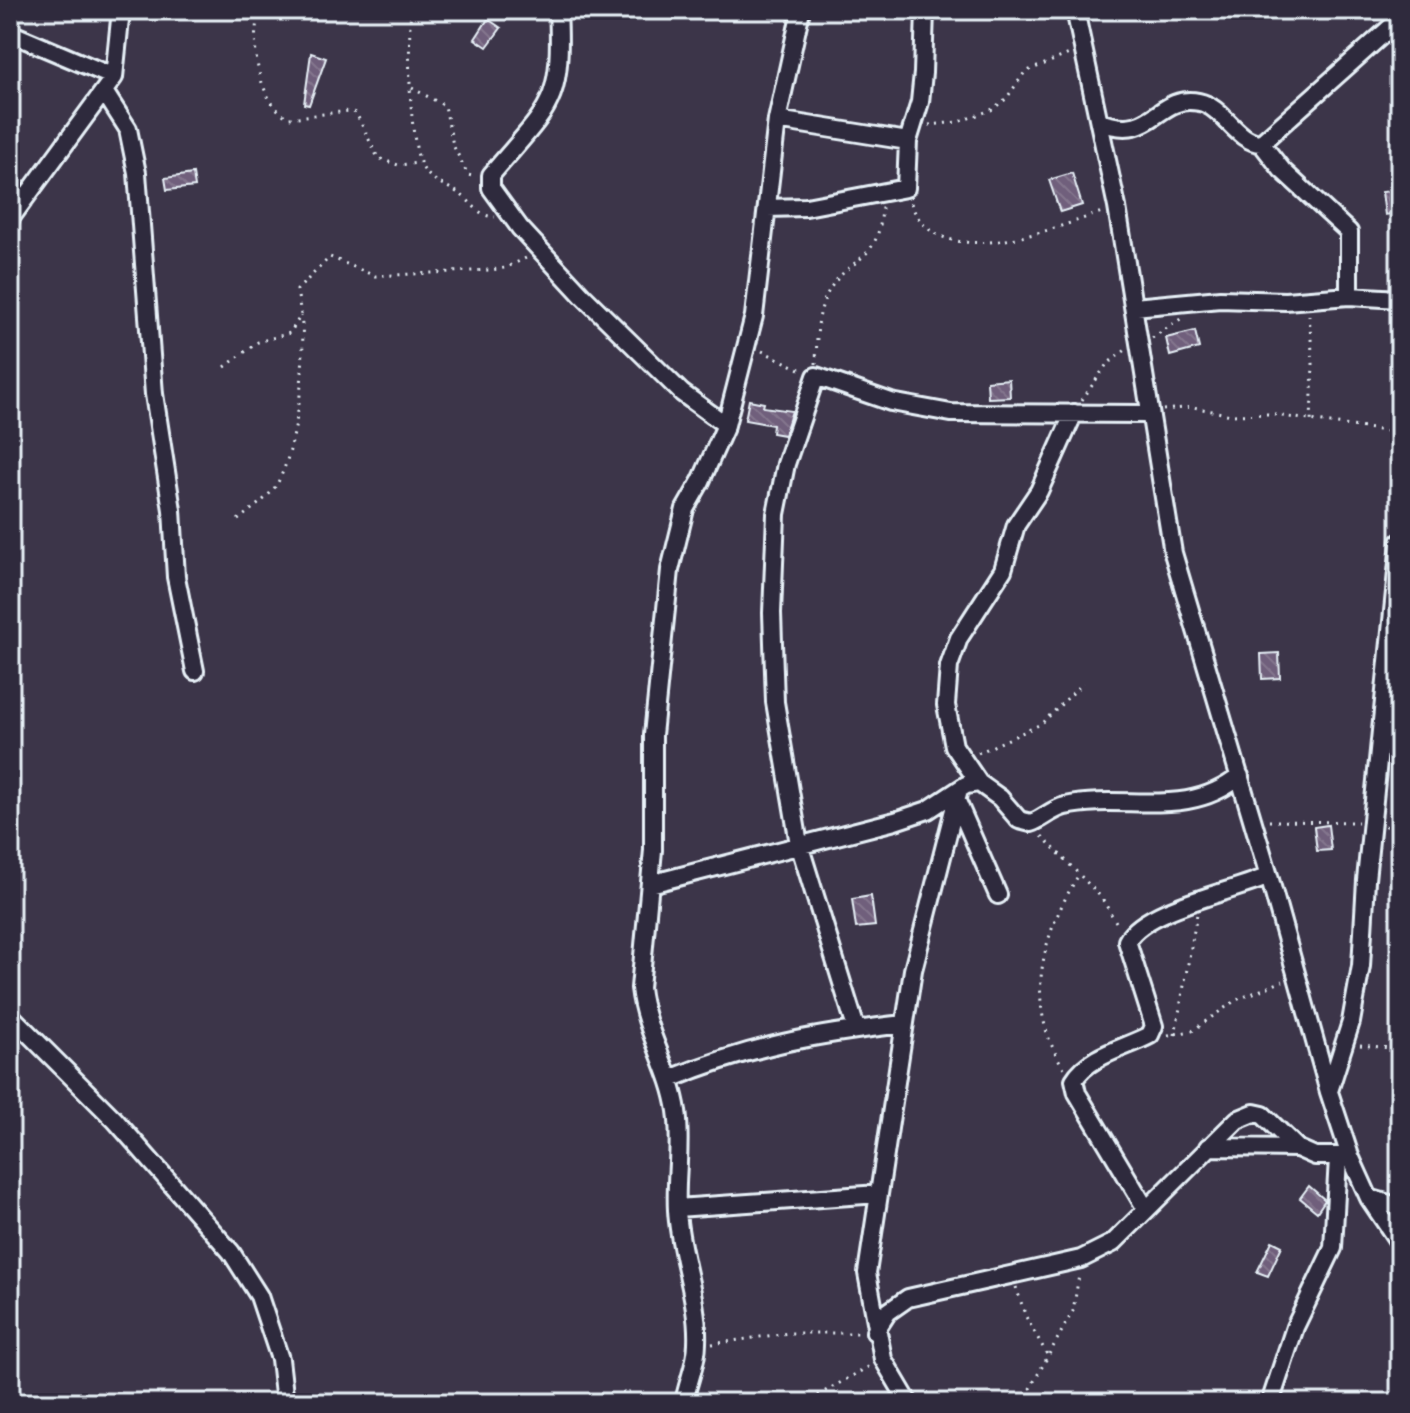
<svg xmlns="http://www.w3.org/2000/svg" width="1410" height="1413" viewBox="0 0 1410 1413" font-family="'Balsamiq Sans',sans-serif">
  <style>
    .building { fill: url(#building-back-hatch); stroke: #e8f1f8; stroke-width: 2 }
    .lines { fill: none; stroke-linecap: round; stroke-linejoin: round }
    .minor-casing { stroke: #e8f1f8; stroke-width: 22 }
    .path { stroke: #e8f1f8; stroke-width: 3; stroke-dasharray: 2 6; stroke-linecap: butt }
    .minor { stroke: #2f2a3d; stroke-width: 16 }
  </style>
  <defs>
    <pattern id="building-back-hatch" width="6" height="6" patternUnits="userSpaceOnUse" patternTransform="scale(2)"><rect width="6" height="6" fill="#6f5f7b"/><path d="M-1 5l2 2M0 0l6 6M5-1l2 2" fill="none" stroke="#84768e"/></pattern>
  </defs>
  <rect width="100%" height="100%" fill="#3c3549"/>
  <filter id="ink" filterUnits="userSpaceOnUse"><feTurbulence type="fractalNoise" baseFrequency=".0125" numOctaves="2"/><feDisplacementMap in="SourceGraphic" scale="16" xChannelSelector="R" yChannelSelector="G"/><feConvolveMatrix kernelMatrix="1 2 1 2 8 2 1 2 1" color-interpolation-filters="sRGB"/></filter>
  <g filter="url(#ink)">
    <path class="building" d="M488,19L501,28L487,47L475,39Z
      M311,53L326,58L309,105L304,104Z
      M1072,173L1082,205L1060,212L1049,180Z
      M193,174L195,187L167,190L165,178Z
      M1398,190L1400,213L1385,215L1382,192Z
      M1195,331L1199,348L1170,356L1166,338Z
      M1009,379L1010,397L988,398L987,381Z
      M749,400L764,403L763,407L792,411L784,435L772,433L773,425L745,420Z
      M1279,653L1280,678L1262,679L1261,654Z
      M1328,825L1331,850L1317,851L1314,827Z
      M871,896L875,926L856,928L852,899Z
      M1309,1186L1325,1200L1317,1212L1300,1198Z
      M1272,1241L1282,1246L1268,1276L1257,1272Z"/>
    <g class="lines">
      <g class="minor-casing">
        <path id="minor" d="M558,10C563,106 549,106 491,175V188L520,228L583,296L682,393L726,425
          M1075,10L1117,207L1173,553L1269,876L1329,1092L1350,1156L1369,1198L1400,1244
          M10,33L114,77
          M105,93L128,129L137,173L154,394L172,510L176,577L195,671
          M777,120L908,141
          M1100,122C1156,142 1155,94 1199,102C1224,107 1236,142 1261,143L1400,19
          M1261,143L1282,170L1349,232V296
          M767,208L806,207L906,188L908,141L920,102L923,73L925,10
          M10,219L114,77L121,10
          M1134,307L1220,299L1285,301L1349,296L1400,299
          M979,783L954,746L946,705L949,666L959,638L1003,570L1016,525L1039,491L1074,413
          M956,799L998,895
          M650,884L895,821L928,810L966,785L979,783L1000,798L1019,820L1031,823C1043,819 1052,809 1065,806C1125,793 1187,820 1240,776
          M10,1015L115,1120L231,1252L259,1296L280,1359L285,1403
          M856,1028L799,844L775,702L772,613L776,514L786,464L816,376L891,402L951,413L1148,414
          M670,1079C754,1045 815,1034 904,1024
          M1329,1091L1351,1022L1361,966L1366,880L1400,542
          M1208,1147L1297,1148
          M1369,1198L1400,1207
          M677,1208L879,1194
          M1146,1209L1077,1093L1074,1080C1089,1055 1126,1048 1150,1035L1154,1026L1127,941C1145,908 1233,892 1269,876
          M875,1332L888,1312L908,1298L1081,1259L1113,1243L1237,1120L1254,1113L1263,1115L1297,1148L1315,1156H1350
          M684,1403C687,1383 697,1364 697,1343C699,1298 679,1254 677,1210C675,1177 682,1145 677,1111C671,1069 645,1032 640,988L653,850V735L670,570L685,509L701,481L726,425L754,316L777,120L801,10
          M909,1403L883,1359L867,1273L913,970L959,790
          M1270,1403L1295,1327L1333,1248L1338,1158"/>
      </g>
      <path class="path" d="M260,10C249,41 257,102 289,118L349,111L356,113L378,158L398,165L419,163
        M411,10C408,39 408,149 424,170C434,184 453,187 465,198C476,207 479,216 495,217
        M412,88L445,106L453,145L468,175L476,177
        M929,125L958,122L991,110L1006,99L1025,72L1069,54
        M10,172L21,176
        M911,203C936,276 1052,229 1102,212
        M1309,315L1313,363L1311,423
        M1152,338L1182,318
        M762,351L802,370
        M816,364C817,342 816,317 826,296C847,254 880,267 882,206
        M225,367L258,342L290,333L301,315L297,290L330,257L375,276L490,270L505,268L526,258
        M1082,400L1107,364L1127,349
        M1163,410L1193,407L1231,415L1268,414L1400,433
        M238,520C250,510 266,500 275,487C298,452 307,358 301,316
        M978,753L1041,724L1083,683
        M1269,821L1358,822
        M1385,826L1400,831
        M1042,836L1101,897L1119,927
        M1168,1035L1192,1031L1236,1000L1283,981
        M1175,1035L1197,914
        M1360,1045L1400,1049
        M1064,1068C1022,1004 1042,933 1080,873
        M10,1182L14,1194L10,1235
        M1016,1287L1026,1317L1048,1356
        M712,1344L788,1333H860
        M804,1403L870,1366
        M1022,1403L1073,1311L1079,1275"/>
      <use href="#minor" class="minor"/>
    </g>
  </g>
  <rect width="1410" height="1413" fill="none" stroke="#2f2a3d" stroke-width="40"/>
  <rect x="20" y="20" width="1370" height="1373" fill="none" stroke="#e8f1f8" stroke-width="3" filter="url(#ink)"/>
</svg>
